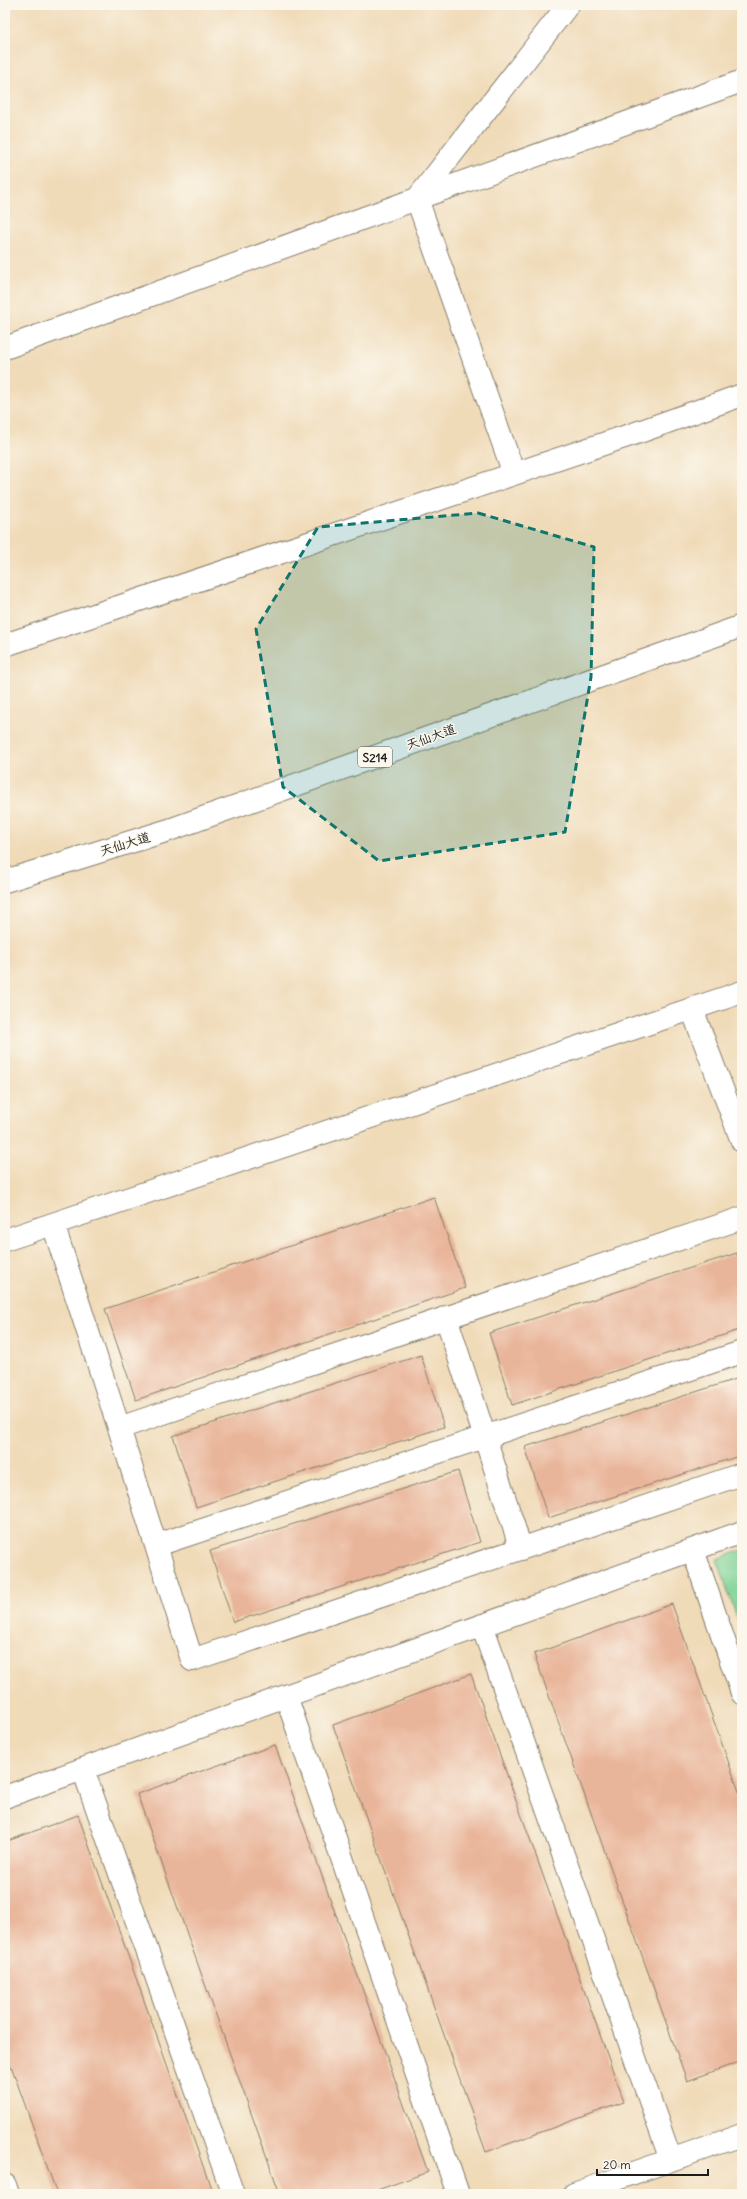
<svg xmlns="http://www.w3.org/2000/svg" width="747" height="2199" viewBox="0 0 747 2199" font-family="Delius,'LXGW WenKai TC',sans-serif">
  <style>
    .green { fill: #7cd194; stroke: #4c7658 }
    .building { fill: #e9b59a }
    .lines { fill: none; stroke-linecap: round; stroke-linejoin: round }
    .minor-casing { stroke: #867c6a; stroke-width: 24 }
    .major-casing { stroke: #867c6a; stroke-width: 24 }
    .minor { stroke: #fff; stroke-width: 22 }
    .major { stroke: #fff; stroke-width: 22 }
    .marked { fill: #0f766e; fill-opacity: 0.2; stroke: #0f766e; stroke-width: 3; stroke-dasharray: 8 5; stroke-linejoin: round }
    .labels { text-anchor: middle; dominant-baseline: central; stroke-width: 3; stroke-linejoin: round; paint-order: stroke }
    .shield { fill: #fbf7ec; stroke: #5f5e5a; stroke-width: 1 }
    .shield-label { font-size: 12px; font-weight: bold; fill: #1c1c1c }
    .street-label { font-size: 13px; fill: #1c1c1c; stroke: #fbf7ec }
  </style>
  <rect width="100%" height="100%" fill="#fbf7ec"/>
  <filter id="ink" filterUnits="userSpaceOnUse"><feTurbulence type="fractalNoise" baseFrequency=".025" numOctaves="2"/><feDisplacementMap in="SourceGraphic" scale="8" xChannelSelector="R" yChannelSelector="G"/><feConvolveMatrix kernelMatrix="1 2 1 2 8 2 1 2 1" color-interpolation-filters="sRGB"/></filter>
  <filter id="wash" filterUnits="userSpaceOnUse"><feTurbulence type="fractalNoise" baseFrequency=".012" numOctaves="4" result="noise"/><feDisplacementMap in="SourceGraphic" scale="16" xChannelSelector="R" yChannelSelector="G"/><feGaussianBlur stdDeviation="0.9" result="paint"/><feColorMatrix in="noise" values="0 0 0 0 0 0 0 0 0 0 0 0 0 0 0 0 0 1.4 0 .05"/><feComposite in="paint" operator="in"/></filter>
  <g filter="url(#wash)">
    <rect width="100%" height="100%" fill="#f0dbb9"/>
    <path class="green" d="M742,1550V1633L717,1559Z"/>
    <g id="blocks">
      <path class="building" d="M434,1197L465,1288L136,1400L105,1309Z
        M737,1253L742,1268V1329L512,1405L489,1333Z
        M421,1355L444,1427L196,1507L173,1436Z
        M742,1377V1455L548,1518L525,1447Z
        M458,1471L480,1542L233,1622L210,1551Z
        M672,1604L742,1800V2061L687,2081L534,1654Z
        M471,1674L624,2102L486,2152L333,1725Z
        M275,1745L428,2172L366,2194H280L137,1794Z
        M78,1815L213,2194H57L5,2049V1842Z"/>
    </g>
  </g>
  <g filter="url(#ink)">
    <use href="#blocks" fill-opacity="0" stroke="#867c6a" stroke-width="1"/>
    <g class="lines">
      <g class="minor-casing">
        <path id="minor" d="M5,348L742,81
          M514,474L417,199L568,5
          M5,645L642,431L742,395
          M692,1009L742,1141
          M53,1224L119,1428L742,1218
          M5,1240L742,992
          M446,1317L521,1549
          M119,1428L192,1660L742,1474
          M157,1545L742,1352
          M693,1550L742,1693
          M482,1625L671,2160
          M286,1696L458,2194
          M83,1769L233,2194
          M5,1797L742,1532
          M5,2185L8,2194
          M574,2194L742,2135"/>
      </g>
      <g class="major-casing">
        <path id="major" d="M5,881L169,830L742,626"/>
      </g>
      <use href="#minor" class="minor"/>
      <use href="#major" class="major"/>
    </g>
  </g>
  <path class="marked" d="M478,513L594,547L591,677L565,832L379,861L283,787L256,629L318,527Z"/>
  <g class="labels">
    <rect class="shield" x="358" y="747" width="34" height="20" rx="3"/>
    <g class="shield-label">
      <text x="375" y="757">S214</text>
    </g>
    <g class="street-label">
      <text transform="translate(431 737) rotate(-20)">天仙大道</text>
      <text transform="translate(125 844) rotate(-17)">天仙大道</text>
    </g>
  </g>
  <rect width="747" height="2199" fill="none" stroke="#fbf7ec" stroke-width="20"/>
  <path d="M597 2169v6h111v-6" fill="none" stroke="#1c1c1c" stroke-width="2"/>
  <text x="603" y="2169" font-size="12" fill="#1c1c1c" stroke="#fbf7ec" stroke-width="3" paint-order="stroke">20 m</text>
</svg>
